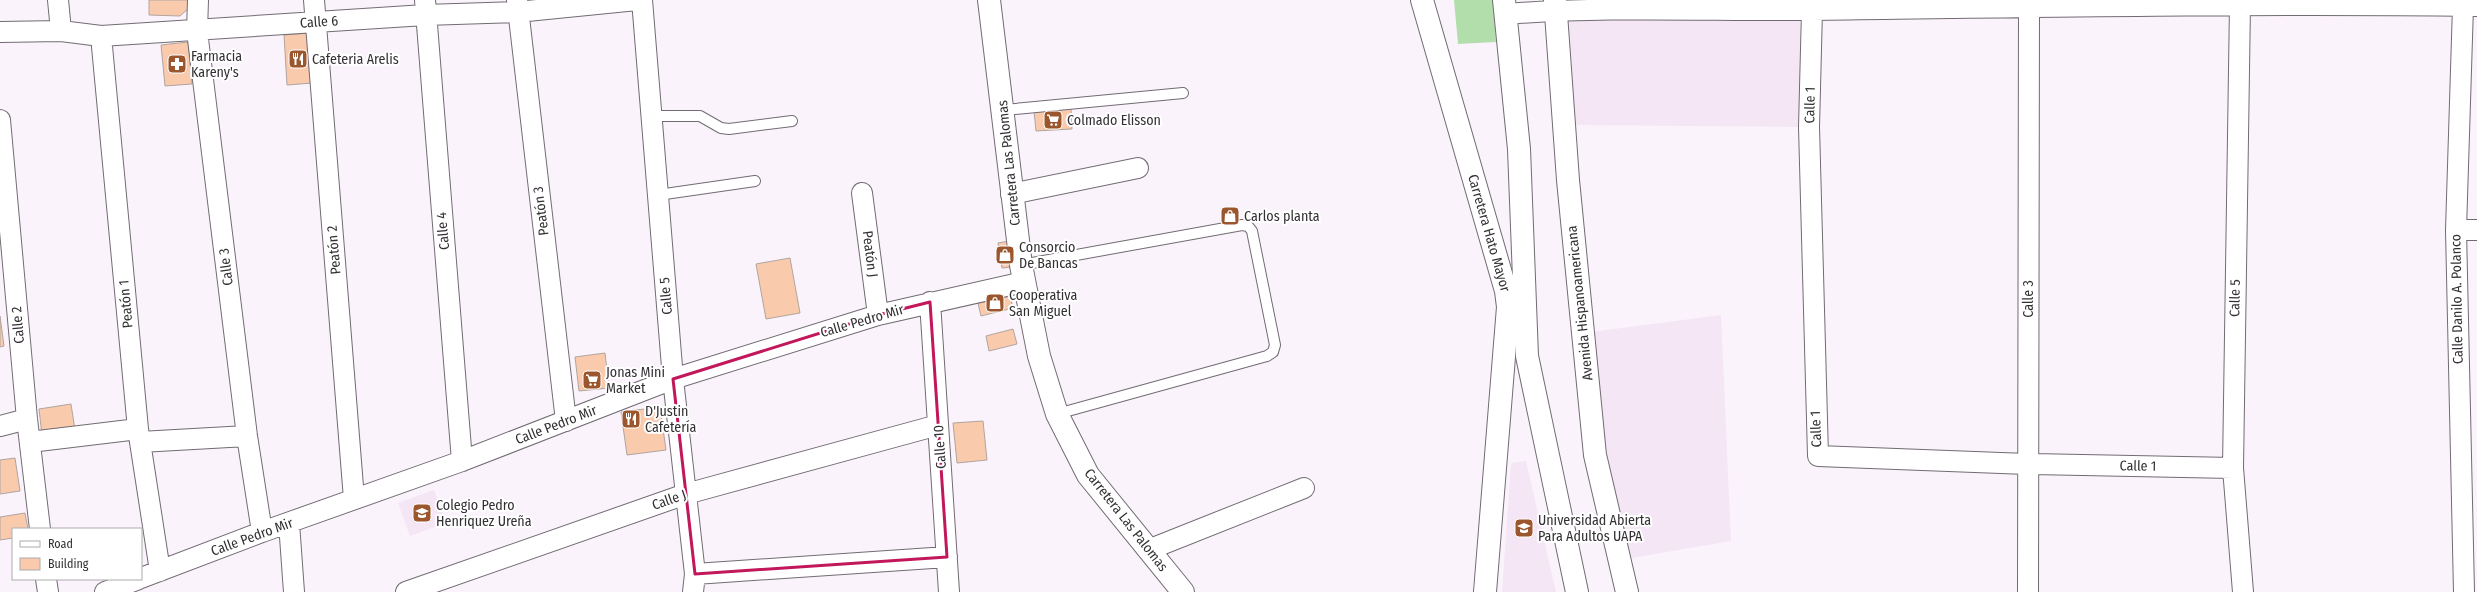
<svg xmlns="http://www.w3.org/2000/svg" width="2477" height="592" viewBox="0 0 2477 592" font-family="'Fira Sans Condensed',sans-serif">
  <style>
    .built { fill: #f4e6f5 }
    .grass { fill: #b2deab }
    .building { fill: #facaad; stroke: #b0a59f }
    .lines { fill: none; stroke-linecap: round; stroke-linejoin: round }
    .service-casing { stroke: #726b73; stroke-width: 12 }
    .minor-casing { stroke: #726b73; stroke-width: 22 }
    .tertiary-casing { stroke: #726b73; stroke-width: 24 }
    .primary-casing { stroke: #726b73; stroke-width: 24 }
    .service { stroke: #fff; stroke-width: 10 }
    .minor { stroke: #fff; stroke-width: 20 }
    .tertiary { stroke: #fff; stroke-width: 22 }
    .primary { stroke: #fff; stroke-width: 22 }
    .marked { fill: none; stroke: #c2185b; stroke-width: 3; stroke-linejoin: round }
    .labels { text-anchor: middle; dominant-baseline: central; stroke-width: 4; stroke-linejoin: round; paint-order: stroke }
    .street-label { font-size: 14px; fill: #333033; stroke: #fff }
    .poi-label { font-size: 14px; fill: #333033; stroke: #fff; text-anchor: start }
  </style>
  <rect width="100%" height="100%" fill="#fbf3fc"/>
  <path class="built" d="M1562,18H1800L1802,127L1568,125Z
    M1721,315L1731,541L1620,560L1583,333Z
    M1526,461L1556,592H1502L1511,463Z
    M434,490L446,523L410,536L398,503Z"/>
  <path class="grass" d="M1454,0H1493L1496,42L1458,44Z"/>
  <path class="building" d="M149,0H189V8L180,16L149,15Z
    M310,33L313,83L287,85L284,35Z
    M188,42L192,84L165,86L161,45Z
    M1071,109L1072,129L1036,131L1034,111Z
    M1009,241L1013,267L1002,268L998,243Z
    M790,258L800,313L766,319L756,264Z
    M1009,291L1013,308L981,316L977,299Z
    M0,316L4,346L0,347Z
    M1013,329L1017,344L989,351L986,336Z
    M605,353L609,388L579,391L575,357Z
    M71,404L75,430L42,435L39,409Z
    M660,407L666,450L627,455L621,412Z
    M983,421L987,460L957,463L953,423Z
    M15,458L20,491L0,494V460Z
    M25,513L28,529H13V538L0,540V517Z"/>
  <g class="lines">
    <g class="service-casing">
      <path id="service" d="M1004,110L1183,93
        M651,116H700L721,128L729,129L792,121
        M658,195L755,181
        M1021,265L1242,225L1248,226L1252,231L1275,345L1273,352L1267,356L1057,414"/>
    </g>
    <g class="minor-casing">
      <path id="minor" d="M58,0L61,31
        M198,0L197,31L247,436L262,532
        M314,0L354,499
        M425,0L462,461
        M517,0L566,421
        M642,0L673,379L695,574L693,592
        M2240,4L2233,468L2243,592
        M2463,6L2456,230L2464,592
        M1812,10L1809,127L1818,456L2027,464L2233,468
        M1506,14C1608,6 1711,11 1813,10C2035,7 2256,3 2477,6
        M0,32L61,31L101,36L425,15L517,12L637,0
        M101,36L138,429L160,571
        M0,120L27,419L40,529
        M862,193L878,315
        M1011,194L1138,168
        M2456,230H2477
        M930,302L949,592
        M0,426L27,419
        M30,442L138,429
        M140,442L247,436
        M289,523L294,592
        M1148,550L1304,488
        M695,574L947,557
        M141,578L262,532L462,461L673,379L878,315L1024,282
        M46,579L48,592
        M105,592L139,579
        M406,592L686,494L938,425
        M2028,592L2029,5"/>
    </g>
    <g class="tertiary-casing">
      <path id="tertiary" d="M989,0L1021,265L1039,356L1057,414L1088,475L1183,592
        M1422,0L1506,291L1508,307L1485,592"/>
    </g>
    <g class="primary-casing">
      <path id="primary" d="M1504,0L1519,149L1527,356L1577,592
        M1555,0L1568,180L1595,455L1627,592"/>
    </g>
    <use href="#service" class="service"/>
    <use href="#minor" class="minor"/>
    <use href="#tertiary" class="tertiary"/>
    <use href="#primary" class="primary"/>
  </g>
  <path class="marked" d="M930,302L947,557L695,574L673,379L878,315Z"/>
  <defs>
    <g id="restaurant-square" transform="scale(1)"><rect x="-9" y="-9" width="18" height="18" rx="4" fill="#9c562d" stroke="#fff"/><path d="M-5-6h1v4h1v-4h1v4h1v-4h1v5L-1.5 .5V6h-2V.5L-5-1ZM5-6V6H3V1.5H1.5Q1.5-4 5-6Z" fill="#fff"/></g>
    <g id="pharmacy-square" transform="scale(1)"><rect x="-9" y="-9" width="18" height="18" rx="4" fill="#9c562d" stroke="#fff"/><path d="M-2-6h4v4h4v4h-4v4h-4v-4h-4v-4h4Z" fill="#fff"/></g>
    <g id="supermarket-square" transform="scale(1)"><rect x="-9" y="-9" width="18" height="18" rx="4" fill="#9c562d" stroke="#fff"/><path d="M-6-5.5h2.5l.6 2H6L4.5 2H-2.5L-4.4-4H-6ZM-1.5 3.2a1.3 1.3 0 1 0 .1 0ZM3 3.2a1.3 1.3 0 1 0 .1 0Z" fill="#fff"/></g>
    <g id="shop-square" transform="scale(1)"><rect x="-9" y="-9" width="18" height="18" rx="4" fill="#9c562d" stroke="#fff"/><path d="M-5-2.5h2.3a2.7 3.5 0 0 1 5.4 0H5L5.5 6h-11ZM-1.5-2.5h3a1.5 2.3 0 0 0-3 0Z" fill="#fff"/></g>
    <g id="school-square" transform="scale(1)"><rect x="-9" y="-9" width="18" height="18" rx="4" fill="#9c562d" stroke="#fff"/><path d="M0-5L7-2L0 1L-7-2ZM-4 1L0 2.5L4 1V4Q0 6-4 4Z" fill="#fff"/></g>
    <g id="university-square" transform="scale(1)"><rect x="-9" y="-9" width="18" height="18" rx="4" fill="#9c562d" stroke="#fff"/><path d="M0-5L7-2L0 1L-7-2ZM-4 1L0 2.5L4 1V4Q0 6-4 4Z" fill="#fff"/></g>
  </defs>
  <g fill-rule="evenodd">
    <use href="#restaurant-square" x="298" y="59"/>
    <use href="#pharmacy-square" x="177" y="64"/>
    <use href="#supermarket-square" x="1053" y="120"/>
    <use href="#shop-square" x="1230" y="216"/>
    <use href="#shop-square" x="1005" y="255"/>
    <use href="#shop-square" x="995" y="303"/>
    <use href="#supermarket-square" x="592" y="380"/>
    <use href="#restaurant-square" x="631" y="419"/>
    <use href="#school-square" x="422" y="513"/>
    <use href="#university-square" x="1524" y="528"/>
  </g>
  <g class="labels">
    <g class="street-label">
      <text transform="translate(319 22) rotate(-4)">Calle 6</text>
      <text transform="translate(1810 105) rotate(-89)">Calle 1</text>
      <text transform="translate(1009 163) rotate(-96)">Carretera Las Palomas</text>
      <text transform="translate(541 211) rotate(-97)">Peatón 3</text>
      <text transform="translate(443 231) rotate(-95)">Calle 4</text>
      <text transform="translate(1489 233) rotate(74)">Carretera Hato Mayor</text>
      <text transform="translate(334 250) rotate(-95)">Peatón 2</text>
      <text transform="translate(870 254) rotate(83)">Peatón J</text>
      <text transform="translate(226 267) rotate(-97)">Calle 3</text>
      <text transform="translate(666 296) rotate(-95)">Calle 5</text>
      <text transform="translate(2235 298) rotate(-89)">Calle 5</text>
      <text transform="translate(2028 299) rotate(-90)">Calle 3</text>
      <text transform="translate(2457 299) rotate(-91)">Calle Danilo A. Polanco</text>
      <text transform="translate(1580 303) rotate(-96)">Avenida Hispanoamericana</text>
      <text transform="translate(126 304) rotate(-95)">Peatón 1</text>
      <text transform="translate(862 321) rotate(-16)">Calle Pedro Mir</text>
      <text transform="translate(18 325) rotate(-95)">Calle 2</text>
      <text transform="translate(556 425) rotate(-21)">Calle Pedro Mir</text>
      <text transform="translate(1816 429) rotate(-92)">Calle 1</text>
      <text transform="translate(940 447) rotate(-94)">Calle 10</text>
      <text transform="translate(2138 466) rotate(1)">Calle 1</text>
      <text transform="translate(669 500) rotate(-19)">Calle J</text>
      <text transform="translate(1126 520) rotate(52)">Carretera Las Palomas</text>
      <text transform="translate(252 537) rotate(-20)">Calle Pedro Mir</text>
    </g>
    <g class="poi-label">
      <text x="191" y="56">Farmacia<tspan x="191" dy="16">Kareny's</tspan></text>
      <text x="312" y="59">Cafeteria Arelis</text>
      <text x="1067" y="120">Colmado Elisson</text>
      <text x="1244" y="216">Carlos planta</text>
      <text x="1019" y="247">Consorcio<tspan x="1019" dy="16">De Bancas</tspan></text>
      <text x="1009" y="295">Cooperativa<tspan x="1009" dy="16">San Miguel</tspan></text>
      <text x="606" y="372">Jonas Mini<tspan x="606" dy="16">Market</tspan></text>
      <text x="645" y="411">D'Justin<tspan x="645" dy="16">Cafetería</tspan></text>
      <text x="436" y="505">Colegio Pedro<tspan x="436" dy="16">Henriquez Ureña</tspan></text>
      <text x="1538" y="520">Universidad Abierta<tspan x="1538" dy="16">Para Adultos UAPA</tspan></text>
    </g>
  </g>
  <rect x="12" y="528" width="130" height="52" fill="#ffffff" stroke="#adacad"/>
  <rect x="20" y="541" width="20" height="6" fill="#ffffff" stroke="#adacad"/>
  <text x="48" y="548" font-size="12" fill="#333033">Road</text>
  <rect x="20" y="558" width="20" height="12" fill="#facaad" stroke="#adacad"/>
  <text x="48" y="568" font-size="12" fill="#333033">Building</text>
</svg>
